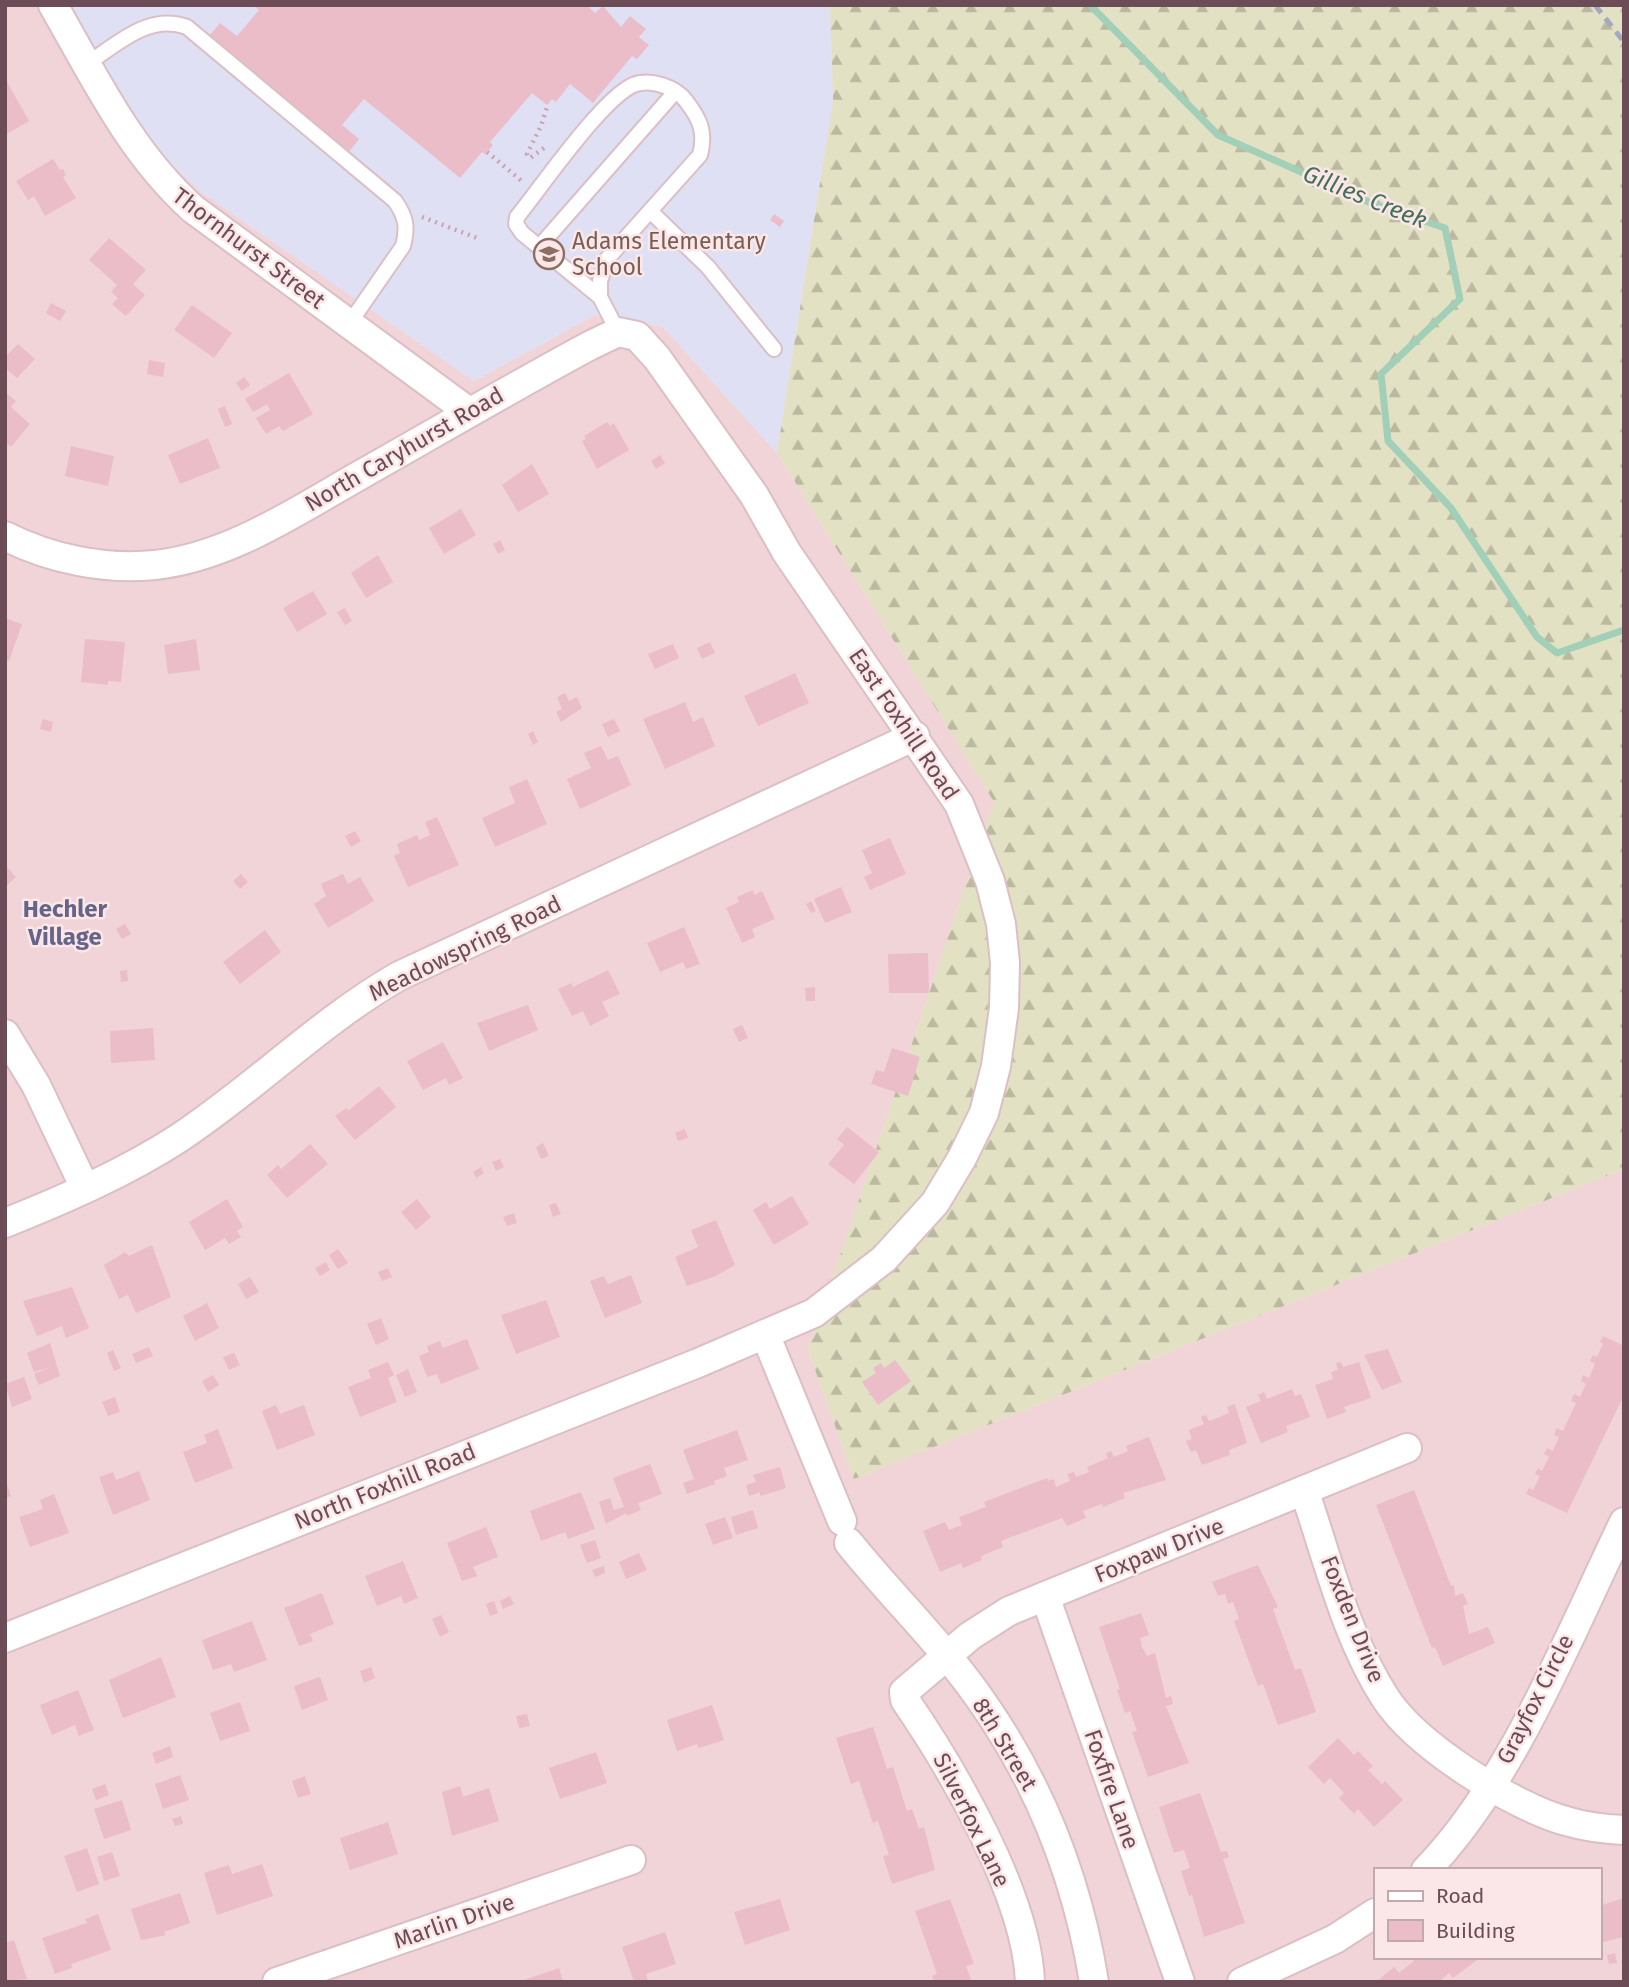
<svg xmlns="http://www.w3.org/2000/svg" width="1629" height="1987" viewBox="0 0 1629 1987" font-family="'Fira Sans',sans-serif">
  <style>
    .residential { fill: #f1d4d7; fill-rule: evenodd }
    .education { fill: #dfe0f4 }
    .forest { fill: url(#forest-firs) }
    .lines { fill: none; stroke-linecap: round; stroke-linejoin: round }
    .stream { stroke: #a1cfb7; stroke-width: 7 }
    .building { fill: #eabdc9 }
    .service-casing { stroke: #dbbfc5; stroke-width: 18 }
    .minor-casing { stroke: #dbbfc5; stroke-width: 32 }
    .path { stroke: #cea1ae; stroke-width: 4.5; stroke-dasharray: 2 5; stroke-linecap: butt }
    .service { stroke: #fff; stroke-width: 14 }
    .minor { stroke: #fff; stroke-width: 28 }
    .rail { stroke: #a3a7bf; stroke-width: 5; stroke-dasharray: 10 7; stroke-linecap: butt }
    .labels { text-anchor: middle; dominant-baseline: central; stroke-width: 5; stroke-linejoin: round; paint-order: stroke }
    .education-label { font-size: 23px; fill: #785e54; stroke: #fce7e8; text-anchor: start }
    .street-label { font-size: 23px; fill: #6c4c56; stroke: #fce7e8 }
    .water-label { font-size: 24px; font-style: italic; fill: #427059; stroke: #fce7e8 }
    .neighbourhood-label { font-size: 24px; font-weight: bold; fill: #646589; stroke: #fce7e8 }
  </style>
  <defs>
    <pattern id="forest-firs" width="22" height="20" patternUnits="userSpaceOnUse" patternTransform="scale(1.75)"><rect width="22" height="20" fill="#e3e1c3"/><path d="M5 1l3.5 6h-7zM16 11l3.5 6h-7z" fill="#bcb9a1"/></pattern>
  </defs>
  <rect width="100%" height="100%" fill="#f8e2e3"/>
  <path class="residential" d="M5,5H70L145,139L201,192L474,381L595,315L663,327L777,453L994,802L808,1350L854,1479L1624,1169V1982H5ZM1375,1870H1599V1957H1375Z"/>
  <path class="education" d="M70,5H830L833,101L777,453L663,327L595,315L474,381L201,192L145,139Z"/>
  <path class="forest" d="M830,5H1624V1169L854,1479L808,1350L994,802L777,453L833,101Z"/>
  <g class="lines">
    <path class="stream" d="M1090,5L1218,135L1371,203L1445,228L1460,299L1381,374L1388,441L1451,508L1537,637L1557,653L1624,630"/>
  </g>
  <path class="building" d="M253,5H587L595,13L603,6L621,27L630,16L646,29L639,37L649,45L637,59L632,56L593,103L570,84L556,102L552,99L547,105L532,93L490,142L493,145L485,154L482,152L460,178L364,99L342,125L359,139L349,152L209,36L220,23L237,36L259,10Z
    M5,78L29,121L5,135Z
    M53,159L60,170L63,169L66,175L63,177L76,198L45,216L34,196L28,200L16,181Z
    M774,214L784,221L780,227L770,220Z
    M109,238L146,270L133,284L145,295L126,316L112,304L118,298L111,292L117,285L89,260Z
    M51,303L66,311L60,321L46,313Z
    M192,305L232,333L214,358L174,330Z
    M18,344L35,359L17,378L5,368V357Z
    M149,360L165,363L163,377L147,374Z
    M289,373L313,414L283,431L279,426L266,434L256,418L270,410L267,404L253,412L245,399Z
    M244,377L250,385L242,391L236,383Z
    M5,392L16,401L11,407L30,424L11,447L5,442Z
    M225,406L232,424L225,427L218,409Z
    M607,422L610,426L614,423L629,450L597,469L582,441L586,439L584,436Z
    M208,438L220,468L180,484L168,455Z
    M71,446L114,456L108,486L65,476Z
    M660,455L665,463L656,469L651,461Z
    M532,464L549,494L518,512L502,485Z
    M461,509L476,535L444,554L429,528Z
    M500,540L505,550L498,554L493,544Z
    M378,555L393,582L366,598L351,573Z
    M313,591L327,614L297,632L283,608Z
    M345,608L352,621L345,625L337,612Z
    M5,618L22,624L9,661L5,660Z
    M85,639L125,642L121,682L108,681V685L81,682Z
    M196,639L200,670L168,674L164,645Z
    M710,642L715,653L702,659L697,648Z
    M673,644L679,658L655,669L648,654Z
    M795,673L809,703L758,726L744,696Z
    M565,693L569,701L577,697L582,708L561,722L556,712L562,709L557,697Z
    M685,702L693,722L703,717L715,746L665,769L643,719Z
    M43,719L53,722L51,732L40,729Z
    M614,719L620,731L608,737L602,724Z
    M533,731L538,742L533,745L528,734Z
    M601,746L608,760L618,756L631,785L580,809L567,779L591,768L584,753Z
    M527,779L547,824L495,847L482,818L515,803L509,787Z
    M437,817L459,865L408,887L394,856L400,853L397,844L417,835L419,840L430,835L425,822Z
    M355,831L361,841L351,847L345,836Z
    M890,838L906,874L870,890L864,877L872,873L862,850Z
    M5,865L16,877L5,887Z
    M241,874L248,882L240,889L233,881Z
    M343,874L348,884L360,877L374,901L328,928L314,904L326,896L321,884Z
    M841,887L852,912L825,923L814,899Z
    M753,890L754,895L762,891L775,919L752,929L755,937L742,943L726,908L739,902L737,897Z
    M811,901L816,911L811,913L806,904Z
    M125,924L131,934L122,939L116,929Z
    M684,927L700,964L686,969L683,962L660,972L647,943Z
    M265,930L281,952L240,984L223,962Z
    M928,953L929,993H889L888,954Z
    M127,970L128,981L121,982L120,971Z
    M608,970L620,994L602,1002L609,1016L590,1026L583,1011L572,1016L558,989L572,983L573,987Z
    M815,987V1001H806L805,988Z
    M528,1005L538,1030L489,1051L477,1023Z
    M742,1025L748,1038L739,1042L733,1029Z
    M153,1028L155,1060L111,1063L110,1031Z
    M443,1042L463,1078L449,1085L446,1078L423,1090L407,1061Z
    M892,1048L920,1057L908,1096L871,1084L876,1070L884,1072Z
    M379,1086L396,1107L355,1140L335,1116L346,1108L349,1110Z
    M847,1127L879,1152L854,1184L828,1164L844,1145L837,1139Z
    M685,1129L688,1138L678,1141L675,1133Z
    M543,1143L549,1156L541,1159L536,1147Z
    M310,1144L328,1164L287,1198L267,1175L278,1165L281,1169Z
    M500,1159L504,1167L496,1171L492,1162Z
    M481,1167L484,1173L476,1178L473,1172Z
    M792,1196L809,1224L774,1245L753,1210L766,1202L770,1209Z
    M227,1199L243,1227L237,1231L241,1237L229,1244L225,1238L205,1250L189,1222Z
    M417,1199L431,1217L416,1230L401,1212Z
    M556,1203L561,1214L553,1217L549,1205Z
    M514,1213L517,1223L507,1226L503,1217Z
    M716,1220L735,1265L716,1276L687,1286L675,1257L698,1247L691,1230Z
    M152,1245L171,1297L136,1313L128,1295L119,1299L104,1265L125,1252L129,1256Z
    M338,1249L348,1263L338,1269L329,1255Z
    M326,1262L330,1270L320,1276L315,1268Z
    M388,1268L392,1277L382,1281L378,1272Z
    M631,1275L642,1303L605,1318L590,1281L604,1276L608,1284Z
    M250,1277L259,1292L246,1299L238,1284Z
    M72,1287L89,1328L66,1338L62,1326L37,1336L23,1301Z
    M546,1300L560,1337L516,1354L501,1315Z
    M207,1303L219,1328L195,1341L183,1316Z
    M381,1318L389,1339L376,1345L367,1324Z
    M1603,1336L1624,1346V1395L1567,1513L1526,1494L1529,1488L1533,1490L1540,1476L1535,1474L1538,1468L1542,1471L1549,1457L1544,1454L1547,1448L1553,1451L1559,1437L1554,1435L1557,1428L1563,1431L1576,1403L1571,1401L1574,1394L1580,1397L1586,1384L1581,1381L1583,1375L1589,1378L1595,1364L1590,1361L1593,1355L1597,1357L1603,1344L1600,1342Z
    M467,1339L479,1369L441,1384L437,1374L427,1377L419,1356L429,1352L427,1346L440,1341L443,1348Z
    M50,1343L60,1376L39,1385L34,1374L51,1367L34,1372L27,1353Z
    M149,1347L153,1356L136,1363L132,1354Z
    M1388,1349L1402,1382L1382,1390L1364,1355Z
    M113,1350L121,1368L114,1371L107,1353Z
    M234,1353L240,1365L229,1370L223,1357Z
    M895,1360L911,1381L878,1405L862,1382L876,1373L873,1368L881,1363L884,1368Z
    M388,1362L394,1375L388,1378L397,1402L360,1417L348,1387L371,1378L368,1370Z
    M1341,1362L1343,1367L1359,1362L1371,1398L1344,1407L1346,1412L1327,1419L1315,1385L1333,1379L1331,1372L1338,1370L1336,1363Z
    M408,1369L417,1392L405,1397L396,1375Z
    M213,1375L219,1385L208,1392L202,1381Z
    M24,1377L32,1399L12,1407L5,1384Z
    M1292,1389L1295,1396L1301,1394L1310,1417L1286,1426L1288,1432L1261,1443L1246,1407L1261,1401L1258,1395L1264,1392L1267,1399Z
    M115,1397L120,1412L108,1416L102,1402Z
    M1235,1404L1247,1443L1229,1450L1230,1455L1202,1465L1196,1450L1191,1452L1186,1441L1192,1439L1189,1430L1204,1424L1201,1417L1206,1415L1209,1421L1229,1413L1227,1407Z
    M276,1405L280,1414L304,1405L315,1435L277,1450L262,1411Z
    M218,1429L233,1468L195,1483L183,1452L207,1443L204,1435Z
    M737,1430L748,1460L724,1468L727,1476L714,1481L715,1484L687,1494L683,1483L694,1479L683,1450Z
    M1149,1437L1166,1480L1123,1493L1125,1498L1103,1507L1102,1504L1083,1511L1086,1518L1067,1526L1062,1518L1001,1541L1003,1547L981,1556L982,1560L963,1568L961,1563L940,1572L923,1531L945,1522L949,1530L962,1525L959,1517L986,1507L984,1502L1047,1478L1048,1481L1054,1479L1056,1487L1070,1481L1067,1474L1074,1472L1076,1477L1089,1472L1087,1467L1108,1458L1106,1453L1111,1451L1114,1457L1128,1451L1126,1446Z
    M650,1464L662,1494L638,1503L641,1510L627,1516L626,1513L606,1524L599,1502L610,1498L614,1510L624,1507L613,1478Z
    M780,1467L786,1488L760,1496V1492L749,1496L746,1485L756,1482L753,1475Z
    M139,1471L150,1500L113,1515L99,1477L113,1472L116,1480Z
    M5,1479L11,1496L5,1498Z
    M1414,1490L1451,1586L1454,1585L1455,1596L1463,1593L1468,1604L1463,1606L1469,1634L1488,1627L1495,1643L1443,1666L1435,1647L1432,1648L1376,1505Z
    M581,1492L595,1529L568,1539L565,1532L541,1541L530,1511Z
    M54,1494L69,1533L30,1547L19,1517L43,1509L40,1500Z
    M753,1510L758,1528L736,1535L731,1517Z
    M725,1517L733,1538L713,1545L705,1524Z
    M486,1527L498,1557L473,1567L477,1576L462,1581L447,1543Z
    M595,1540L601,1558L587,1563L580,1545Z
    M639,1553L647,1570L626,1579L619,1562Z
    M403,1561L418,1598L404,1604L401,1596L377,1606L365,1576Z
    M1258,1565L1278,1607L1273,1609L1295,1670L1301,1668L1316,1712L1278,1725L1263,1684L1258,1686L1234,1621L1239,1619L1233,1602L1228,1604L1225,1594L1218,1596L1212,1582Z
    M604,1566L605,1573L595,1577L592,1570Z
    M322,1593L334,1624L310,1634L313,1641L299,1646L284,1608Z
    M510,1596L514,1604L503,1609L500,1601Z
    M494,1601L498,1613L490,1616L486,1604Z
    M1141,1613L1149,1635L1140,1638L1142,1647L1147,1656L1155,1653L1166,1698L1171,1696L1173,1704L1166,1706L1189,1763L1148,1777L1132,1732L1137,1731L1130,1711L1125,1713L1117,1690L1120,1689L1099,1627Z
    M441,1615L449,1632L440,1637L432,1619Z
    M252,1621L267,1660L234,1672L231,1664L213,1670L202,1640Z
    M161,1657L176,1697L123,1718L109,1680Z
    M371,1667L375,1678L364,1683L360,1671Z
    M320,1677L328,1700L302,1710L294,1686Z
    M78,1690L94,1730L79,1736L75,1725L52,1735L40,1705Z
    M240,1702L250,1731L220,1741L210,1713Z
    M712,1705L724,1740L699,1748L697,1744L677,1751L667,1720Z
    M527,1714L530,1726L519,1728L516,1716Z
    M873,1727L887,1769L893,1767L907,1811L912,1809L919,1829L924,1827L935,1870L892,1884L883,1856L889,1855L878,1821L873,1823L859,1781L851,1784L836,1738Z
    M1338,1738L1354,1755L1358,1751L1373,1766L1368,1770L1382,1784L1385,1781L1403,1800L1374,1827L1358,1809L1354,1814L1339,1798L1344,1793L1330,1778L1324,1784L1308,1767Z
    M170,1746L173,1757L156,1764L152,1753Z
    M596,1752L607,1783L560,1799L549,1768Z
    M180,1775L189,1800L163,1809L155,1784Z
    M305,1776L311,1794L298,1798L292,1781Z
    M105,1784L109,1795L96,1800L92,1789Z
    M460,1786L463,1797L489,1788L499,1821L452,1836L442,1792Z
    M1200,1793L1221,1852L1227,1851L1229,1857L1223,1859L1245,1923L1204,1937L1192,1895L1189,1896L1181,1871L1190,1868L1184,1850L1174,1853L1159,1807Z
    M122,1800L131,1830L104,1839L94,1809Z
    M181,1816L183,1824L175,1826L172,1819Z
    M388,1822L398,1854L350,1870L340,1838Z
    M87,1848L99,1884L77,1892L64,1856Z
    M112,1852L120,1876L104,1881L97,1857Z
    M262,1864L273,1896L217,1915L204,1873L229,1865L232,1874Z
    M180,1893L190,1923L164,1932L166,1935L141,1940L131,1909Z
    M1624,1898V1937L1599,1943V1906Z
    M780,1899L790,1930L745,1945L734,1912Z
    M950,1899L974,1964L966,1966L972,1982H934L932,1976L937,1974L915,1911Z
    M98,1914L111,1950L71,1964L72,1968L55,1974L42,1938L87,1923L85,1919Z
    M665,1932L676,1964L646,1974L648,1982H634L622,1947Z
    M14,1940L27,1979L5,1982V1943Z
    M1615,1953L1617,1963L1609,1964L1607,1955Z
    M1410,1957H1481L1453,1978L1449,1973L1439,1982H1376L1394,1967L1399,1973L1414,1961Z
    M559,1968L563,1982H521V1981Z"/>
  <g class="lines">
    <g class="service-casing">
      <path id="service" d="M87,64C117,44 149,13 187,27L395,201C406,217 408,227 403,246L349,324
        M650,211L708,267L774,349
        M539,247L675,92
        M600,297V281L607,259L700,155C706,132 700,119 686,101C676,87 650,78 633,85C601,100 542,186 517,217L516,224L522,233L600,297L618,332"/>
    </g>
    <g class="minor-casing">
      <path id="minor" d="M53,5C95,78 130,152 193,209L469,412
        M5,536C51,559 104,570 155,565C230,557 298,510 362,474C438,431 513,387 589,346L618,332L637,336L657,358L754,495L787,553L959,804L990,881L1001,924L1005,963L1004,1008L996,1066L984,1113L962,1158L935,1203L884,1259L814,1313L698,1363L5,1638
        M5,1034L36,1085L85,1188
        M5,1223C65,1199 125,1173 179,1138C255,1088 319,1022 399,976L915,736
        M765,1334L842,1521
        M1304,1490C1328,1559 1346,1638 1386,1699C1417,1746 1512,1806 1566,1821C1585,1827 1604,1829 1624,1830
        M849,1543C893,1598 946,1648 985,1706C1042,1789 1078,1883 1094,1982
        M1045,1596L1180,1982
        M1426,1870C1512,1782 1570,1633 1624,1522
        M277,1982L631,1860
        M1030,1982C1027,1896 953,1770 905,1700L904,1692L970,1636L1009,1611L1407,1448
        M1242,1982L1335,1939L1375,1913"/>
    </g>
    <path class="path" d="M544,148L530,158L527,154L541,126L548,104
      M487,152L523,182
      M422,217L477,238"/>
    <use href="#service" class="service"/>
    <use href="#minor" class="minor"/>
    <path class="rail" d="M1595,5L1624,42"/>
  </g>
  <defs>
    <g id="school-ring" transform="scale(1.575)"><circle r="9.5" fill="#fce7e8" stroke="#8d6e63" stroke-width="1.5"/><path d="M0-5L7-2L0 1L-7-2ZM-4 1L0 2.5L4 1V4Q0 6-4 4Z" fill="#8d6e63"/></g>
  </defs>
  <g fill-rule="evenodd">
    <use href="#school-ring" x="549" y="254"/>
  </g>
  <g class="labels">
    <g class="education-label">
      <text x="572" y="241">Adams Elementary<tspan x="572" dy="26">School</tspan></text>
    </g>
    <g class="street-label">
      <text transform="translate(249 248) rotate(37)">Thornhurst Street</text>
      <text transform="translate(404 449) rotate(-30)">North Caryhurst Road</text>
      <text transform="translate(904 724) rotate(56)">East Foxhill Road</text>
      <text transform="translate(465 948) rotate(-26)">Meadowspring Road</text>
      <text transform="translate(385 1486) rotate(-22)">North Foxhill Road</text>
      <text transform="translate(1159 1550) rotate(-22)">Foxpaw Drive</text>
      <text transform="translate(1353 1619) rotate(68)">Foxden Drive</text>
      <text transform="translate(1535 1699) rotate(-63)">Grayfox Circle</text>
      <text transform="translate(1005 1744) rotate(59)">8th Street</text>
      <text transform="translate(1112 1789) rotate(71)">Foxfire Lane</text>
      <text transform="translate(972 1820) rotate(64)">Silverfox Lane</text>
      <text transform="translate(454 1921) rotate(-19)">Marlin Drive</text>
    </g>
    <g class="water-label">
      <text transform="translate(1365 197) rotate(22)">Gillies Creek</text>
    </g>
    <g class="neighbourhood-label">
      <text x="65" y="909">Hechler<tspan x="65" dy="28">Village</tspan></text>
    </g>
  </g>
  <rect width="1629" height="1987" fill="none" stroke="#6c4c56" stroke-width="14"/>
  <rect x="1374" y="1868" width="228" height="91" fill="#fce7e8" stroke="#c2a9ae" stroke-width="2"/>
  <rect x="1388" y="1891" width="35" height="10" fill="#ffffff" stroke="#c2a9ae" stroke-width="2"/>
  <text x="1436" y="1903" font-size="21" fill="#6c4c56">Road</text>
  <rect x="1388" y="1920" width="35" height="21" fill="#eabdc9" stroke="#c2a9ae" stroke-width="2"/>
  <text x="1436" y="1938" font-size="21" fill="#6c4c56">Building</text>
</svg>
